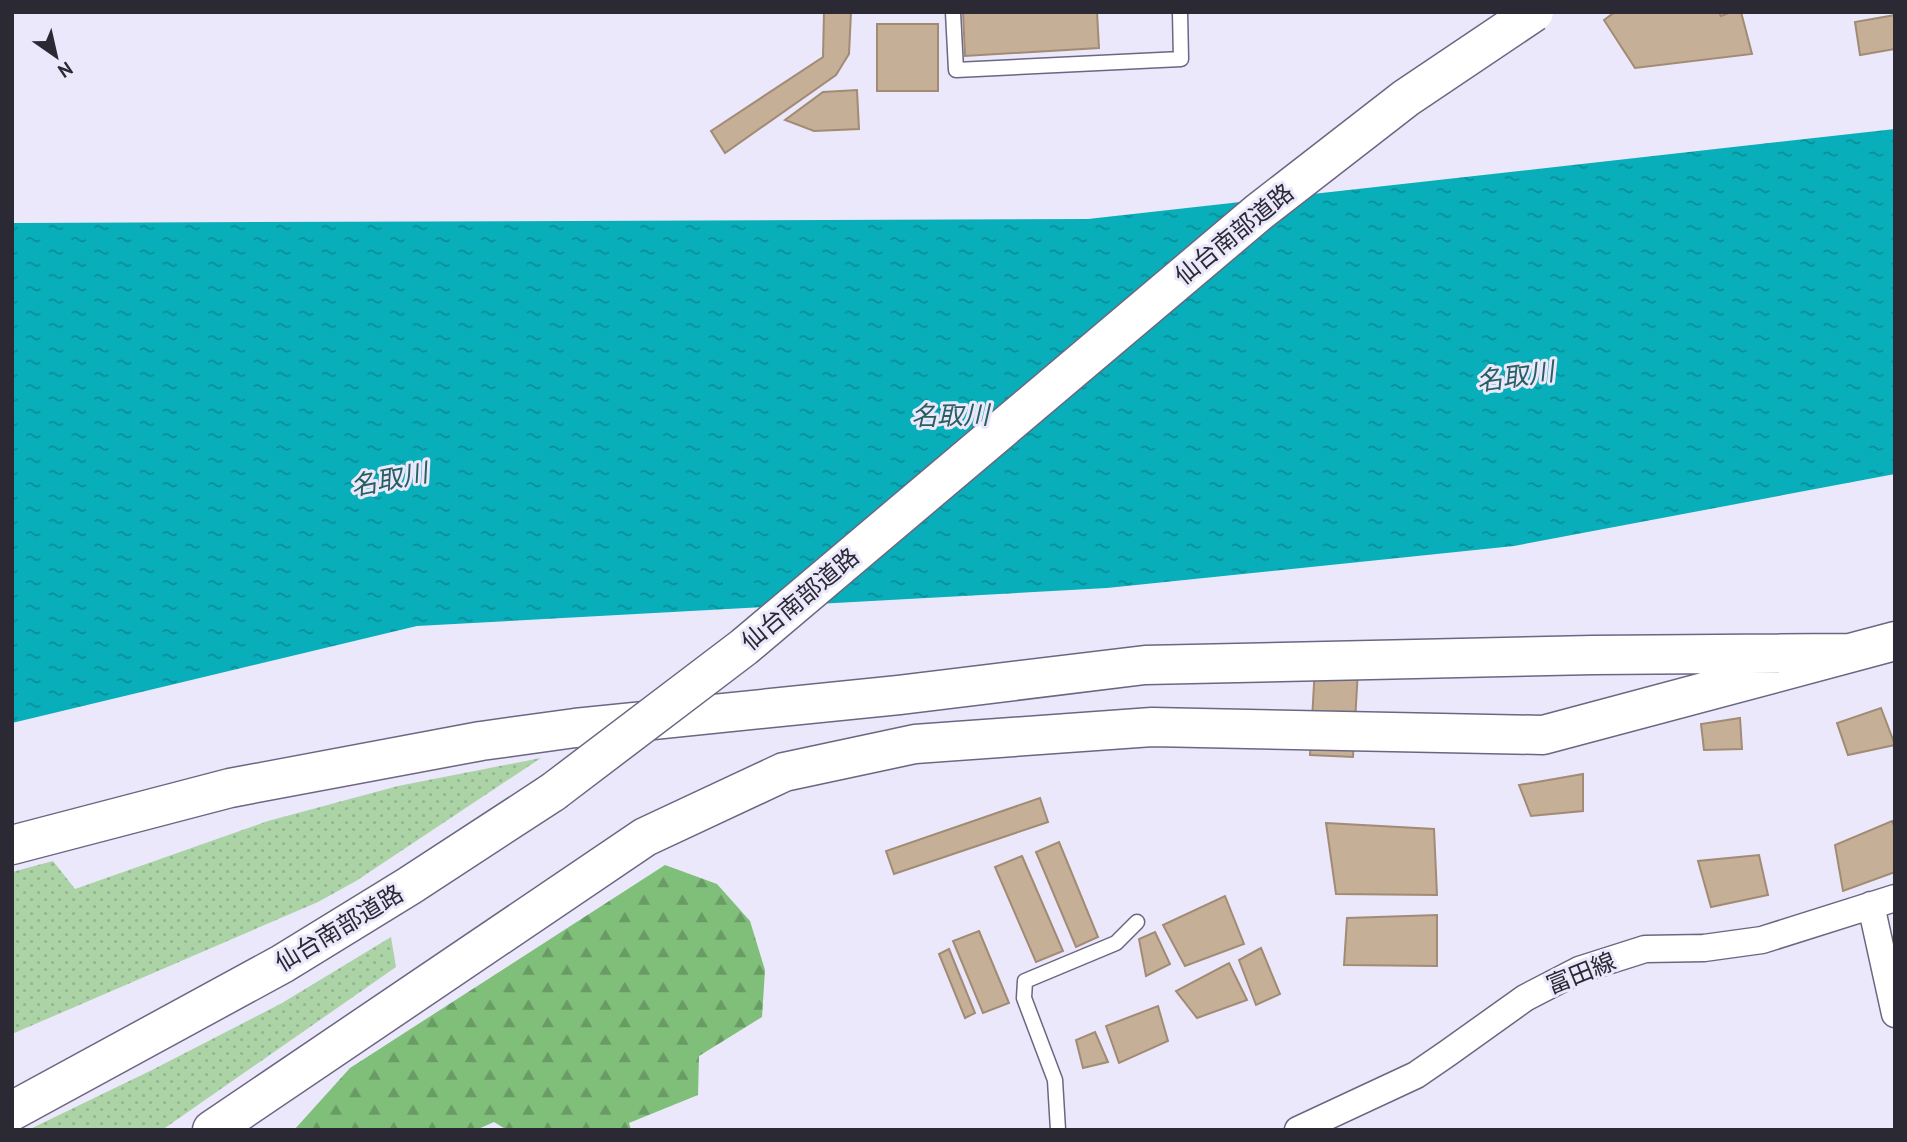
<svg xmlns="http://www.w3.org/2000/svg" width="1907" height="1142" viewBox="0 0 1907 1142" font-family="'PT Sans','Noto Sans JP',sans-serif">
  <style>
    .grass { fill: url(#grass-dots) }
    .forest { fill: url(#forest-firs) }
    .water { fill: url(#water-ripples) }
    .building { fill: #c5af97; stroke: #a18b74; stroke-width: 2 }
    .lines { fill: none; stroke-linecap: round; stroke-linejoin: round }
    .service-casing { stroke: #6c6681; stroke-width: 17 }
    .minor-casing { stroke: #6c6681; stroke-width: 29 }
    .motorway-casing { stroke: #6c6681; stroke-width: 41 }
    .service { stroke: #fff; stroke-width: 14 }
    .minor { stroke: #fff; stroke-width: 26 }
    .motorway { stroke: #fff; stroke-width: 38 }
    .motorway-bridge-casing { stroke: #6c6681; stroke-width: 41; stroke-linecap: butt }
    .motorway-bridge { stroke: #fff; stroke-width: 38 }
    .labels { text-anchor: middle; dominant-baseline: central; stroke-width: 6; stroke-linejoin: round; paint-order: stroke }
    .street-label { font-size: 24px; fill: #2b2934; stroke: #ece8fb }
    .water-label { font-size: 26px; font-style: italic; fill: #275f63; stroke: #ece8fb }
  </style>
  <defs>
    <pattern id="grass-dots" width="8" height="8" patternUnits="userSpaceOnUse" patternTransform="scale(1.75)"><rect width="8" height="8" fill="#abd3a6"/><path d="M2 2h.1M6 6h.1" fill="none" stroke="#93b590" stroke-width="1.8" stroke-linecap="round"/></pattern>
    <pattern id="forest-firs" width="22" height="20" patternUnits="userSpaceOnUse" patternTransform="scale(1.75)"><rect width="22" height="20" fill="#80bf79"/><path d="M5 1l3.5 6h-7zM16 11l3.5 6h-7z" fill="#699b64"/></pattern>
    <pattern id="water-ripples" width="26" height="14" patternUnits="userSpaceOnUse" patternTransform="scale(1.75)"><rect width="26" height="14" fill="#08afba"/><path d="M2 4q2-2 4 0t4 0M15 11q2-2 4 0t4 0" fill="none" stroke="#098e98"/></pattern>
  </defs>
  <rect width="100%" height="100%" fill="#ece8fb"/>
  <path class="grass" d="M541,758L356,881L318,902L12,1034V872L53,861L75,889L268,821L398,786Z
    M391,937L396,967L162,1130H28L152,1070L282,1003Z"/>
  <path class="forest" d="M665,865L717,884L750,921L765,970L762,1017L699,1056L698,1095L629,1123L631,1130H507L494,1122L476,1130H294L350,1068Z"/>
  <path class="water" d="M1895,129V474L1514,546L1107,588L417,626L12,723V223L1088,219Z"/>
  <path class="building" d="M824,12H851L849,54L836,75L725,153L711,131L823,57Z
    M963,12H1097L1099,48L965,56Z
    M1615,12H1719L1721,16L1731,12H1741L1752,54L1635,68L1604,20Z
    M1895,15V49L1860,55L1855,22Z
    M877,24H938V91H877Z
    M857,90L859,129L814,131L785,120L823,92Z
    M1316,649L1359,652L1353,757L1310,755Z
    M1881,708L1895,745L1848,755L1837,723Z
    M1740,718L1742,749L1704,750L1701,724Z
    M1583,774V811L1531,816L1519,785Z
    M1040,798L1048,822L894,874L886,851Z
    M1892,821L1895,828V872L1843,891L1835,845Z
    M1326,823L1434,829L1437,895L1336,894Z
    M1059,842L1098,937L1076,947L1036,852Z
    M1759,855L1768,895L1711,907L1698,861Z
    M1022,856L1063,951L1036,962L995,867Z
    M1225,896L1244,944L1185,966L1163,925Z
    M1437,915V966L1344,965L1347,918Z
    M979,931L1009,1003L983,1013L953,941Z
    M1155,932L1170,964L1146,976L1139,939Z
    M1261,948L1280,994L1256,1005L1239,960Z
    M949,949L975,1013L965,1018L939,954Z
    M1229,963L1247,1000L1197,1018L1176,991Z
    M1158,1006L1168,1041L1119,1063L1106,1026Z
    M1095,1032L1108,1062L1083,1068L1076,1040Z"/>
  <g class="lines">
    <g class="service-casing">
      <path id="service" d="M953,12L956,70L1181,59L1180,12
        M1058,1130L1055,1080L1024,998L1025,981L1116,943L1137,922"/>
    </g>
    <g class="minor-casing">
      <path id="minor" d="M1871,905L1895,1014
        M1298,1130L1416,1075L1448,1053L1525,998L1579,970L1645,949L1704,948L1762,940L1895,898"/>
    </g>
    <g class="motorway-casing">
      <path id="motorway" d="M12,845L230,788L481,741L575,728L899,695L1145,665L1593,655L1848,653
        M12,1111L282,964L409,886L553,792
        M212,1130L645,837L784,772L915,744L1152,727L1543,735L1895,641"/>
    </g>
    <use href="#service" class="service"/>
    <use href="#minor" class="minor"/>
    <use href="#motorway" class="motorway"/>
    <g class="motorway-bridge-casing">
      <path id="motorway-bridge" d="M553,792L744,647L1259,212L1406,98L1534,12"/>
    </g>
    <use href="#motorway-bridge" class="motorway-bridge"/>
  </g>
  <g class="labels">
    <g class="street-label">
      <text transform="translate(1234 234) rotate(-39)">仙台南部道路</text>
      <text transform="translate(800 599) rotate(-40)">仙台南部道路</text>
      <text transform="translate(339 928) rotate(-31)">仙台南部道路</text>
      <text transform="translate(1581 973) rotate(-22)">富田線</text>
    </g>
    <g class="water-label">
      <text transform="translate(1515 376) rotate(-8)">名取川</text>
      <text transform="translate(950 415) rotate(-1)">名取川</text>
      <text transform="translate(389 479) rotate(-11)">名取川</text>
    </g>
  </g>
  <rect width="1907" height="1142" fill="none" stroke="#2b2934" stroke-width="28"/>
  <g transform="translate(56 56) rotate(146)" stroke="#ece8fb" stroke-width="5" paint-order="stroke">
  <path d="M0-5L12 26L0 18L-12 26Z" fill="#2b2934"/>
  <text y="-10" font-size="19" font-weight="bold" text-anchor="middle" fill="#2b2934">N</text>
  </g>
</svg>
